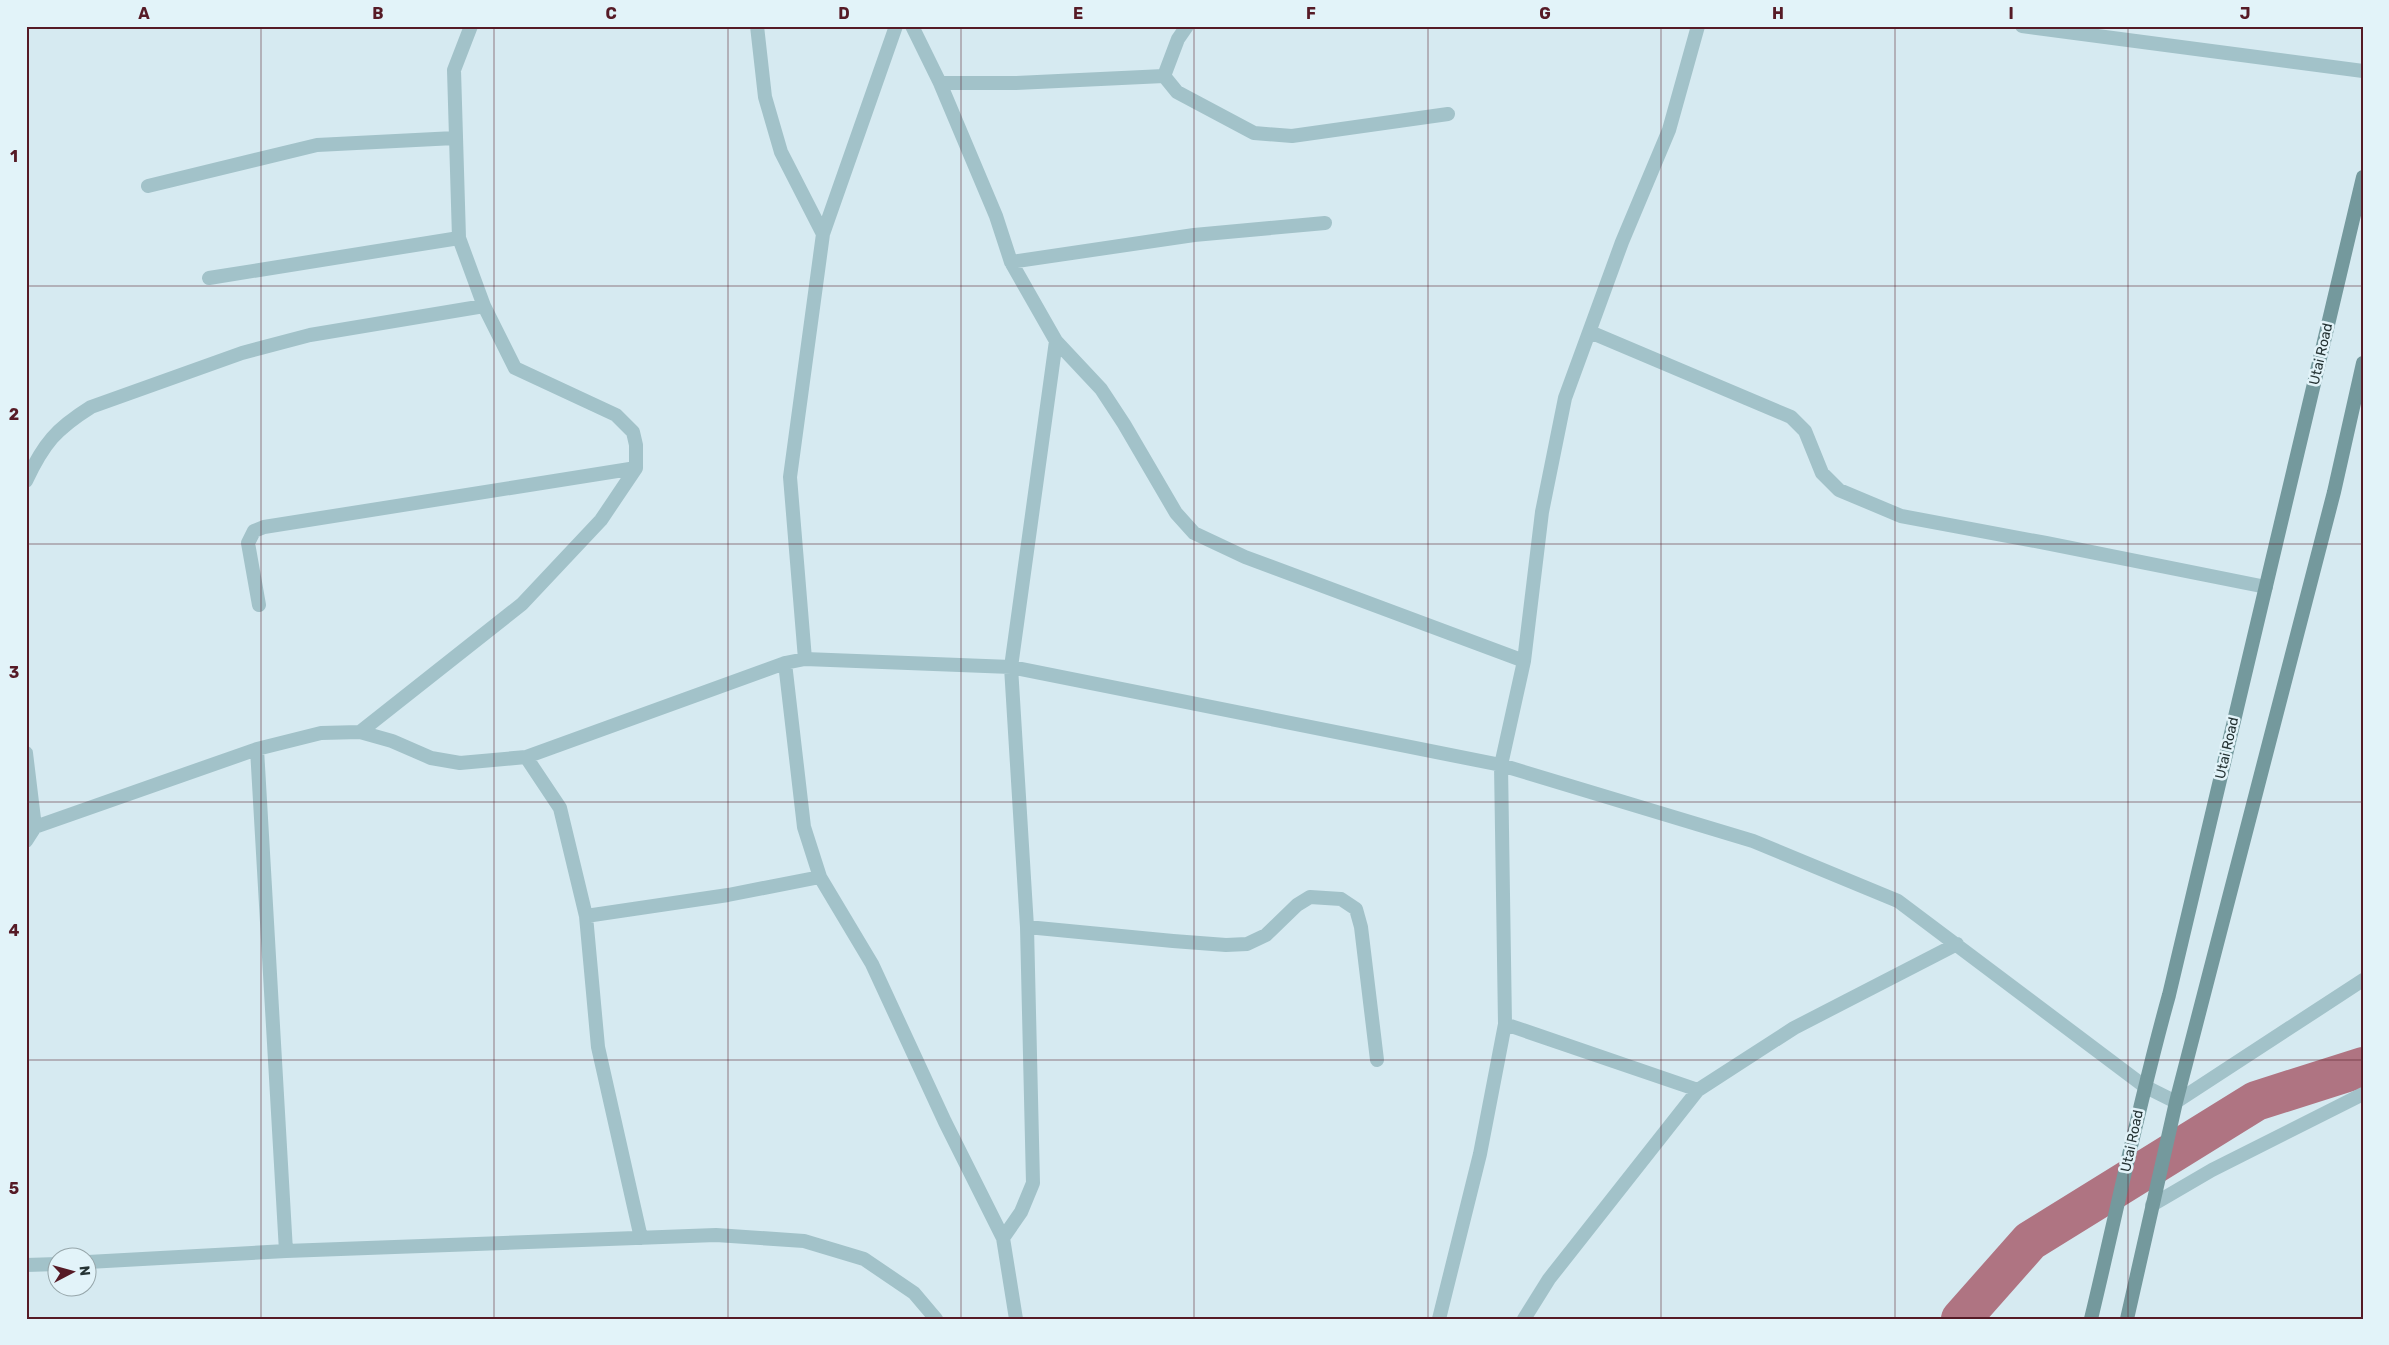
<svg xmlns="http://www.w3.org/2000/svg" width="2389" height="1345" viewBox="0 0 2389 1345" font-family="Rubik,sans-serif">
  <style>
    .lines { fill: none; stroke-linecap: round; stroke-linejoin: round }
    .canal { stroke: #af7482; stroke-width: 40 }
    .minor { stroke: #a2c2c9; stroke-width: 14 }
    .secondary { stroke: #74999d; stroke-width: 14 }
    .grid { fill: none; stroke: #561a26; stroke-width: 1; stroke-opacity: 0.55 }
    .labels { text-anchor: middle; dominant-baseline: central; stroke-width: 5; stroke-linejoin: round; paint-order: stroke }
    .street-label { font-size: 14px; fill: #253334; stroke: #e2f3f9 }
    .neatline { fill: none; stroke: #561a26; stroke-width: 2 }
    .grid-label { font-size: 16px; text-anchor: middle; font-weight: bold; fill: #561a26 }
  </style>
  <rect width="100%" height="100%" fill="#d6eaf1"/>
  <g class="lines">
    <path class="canal" d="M1961,1319L2030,1241L2256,1101L2363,1067"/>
    <path class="minor" d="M471,26L454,70L459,238L484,306
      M757,26L765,97L781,152L823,234
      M912,26L940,83L996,216L1011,262L1056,341L1101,389L1124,424L1176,513L1194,533L1245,557L1524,661L1501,765L1505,1024L1480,1154L1439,1319
      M2022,26L2363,71
      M1164,76L1178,39L1187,26
      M940,83H1016L1164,76L1177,92L1254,133L1292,136L1448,114
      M148,186L317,145L455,138
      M1011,262L1194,235L1325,223
      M209,278L459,238
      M1590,332L1791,417L1805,431L1822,473L1839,490L1901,516L2046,543L2266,587
      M26,481C44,443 56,429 91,407L242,353L310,335L484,306L515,368L616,415L633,432L636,445V468L601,520L522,604L360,732
      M259,605L248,543L254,531L264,527L636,468
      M805,659L790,477L823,234L896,26
      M1524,661L1542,512L1565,398L1622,242L1669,130L1698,26
      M785,663L804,827L820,877L872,964L945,1122L1003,1238L1016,1319
      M257,749L286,1251
      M26,753L35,827
      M526,757L560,808L586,916L598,1047L641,1238
      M26,841L35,827L257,749L321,733L360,732L392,741L431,758L460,763L526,757L785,663L805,659L1011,667L1501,765L1753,841L1898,901L2144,1086L2176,1102L2363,980
      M586,916L728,895L820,877
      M1027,927L1173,941L1226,945L1247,944L1266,935L1297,905L1310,897L1341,899L1356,909L1361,927L1377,1060
      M1505,1024L1698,1090
      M2152,1205L2212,1170L2363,1094
      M1003,1238L1021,1212L1033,1183L1027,927L1011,667L1056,341
      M88,1262L286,1251L716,1235L804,1241L864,1259L914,1293L936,1319
      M26,1265L58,1264
      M1524,1319L1549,1279L1698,1090L1794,1028L1957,944"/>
    <path class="secondary" d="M2091,1319C2117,1211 2139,1102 2169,995L2363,177
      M2127,1319L2176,1102L2334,492L2363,363"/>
  </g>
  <path class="grid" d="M261,26V1319M494,26V1319M728,26V1319M961,26V1319M1194,26V1319M1428,26V1319M1661,26V1319M1895,26V1319M2128,26V1319M26,286H2363M26,544H2363M26,802H2363M26,1060H2363"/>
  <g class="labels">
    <g class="street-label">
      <text transform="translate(2321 354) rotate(-77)">Utai Road</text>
      <text transform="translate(2227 748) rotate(-77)">Utai Road</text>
      <text transform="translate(2132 1141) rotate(-78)">Utai Road</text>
    </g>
  </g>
  <rect width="2389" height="1345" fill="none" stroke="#e2f3f9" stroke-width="55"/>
  <g transform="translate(72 1272) rotate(84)"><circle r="24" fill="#e2f3f9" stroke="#96a6aa"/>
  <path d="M0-4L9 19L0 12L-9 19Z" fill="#561a26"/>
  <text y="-8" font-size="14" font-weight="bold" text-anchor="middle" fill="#253334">N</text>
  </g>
  <rect x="28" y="28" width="2334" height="1290" class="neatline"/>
  <g class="grid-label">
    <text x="144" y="19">A</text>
    <text x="378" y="19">B</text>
    <text x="611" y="19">C</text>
    <text x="844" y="19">D</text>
    <text x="1078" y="19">E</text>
    <text x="1311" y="19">F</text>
    <text x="1545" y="19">G</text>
    <text x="1778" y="19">H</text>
    <text x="2011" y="19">I</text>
    <text x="2245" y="19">J</text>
    <text x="14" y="162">1</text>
    <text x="14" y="420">2</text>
    <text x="14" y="678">3</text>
    <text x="14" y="936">4</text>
    <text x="14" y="1194">5</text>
  </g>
</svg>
